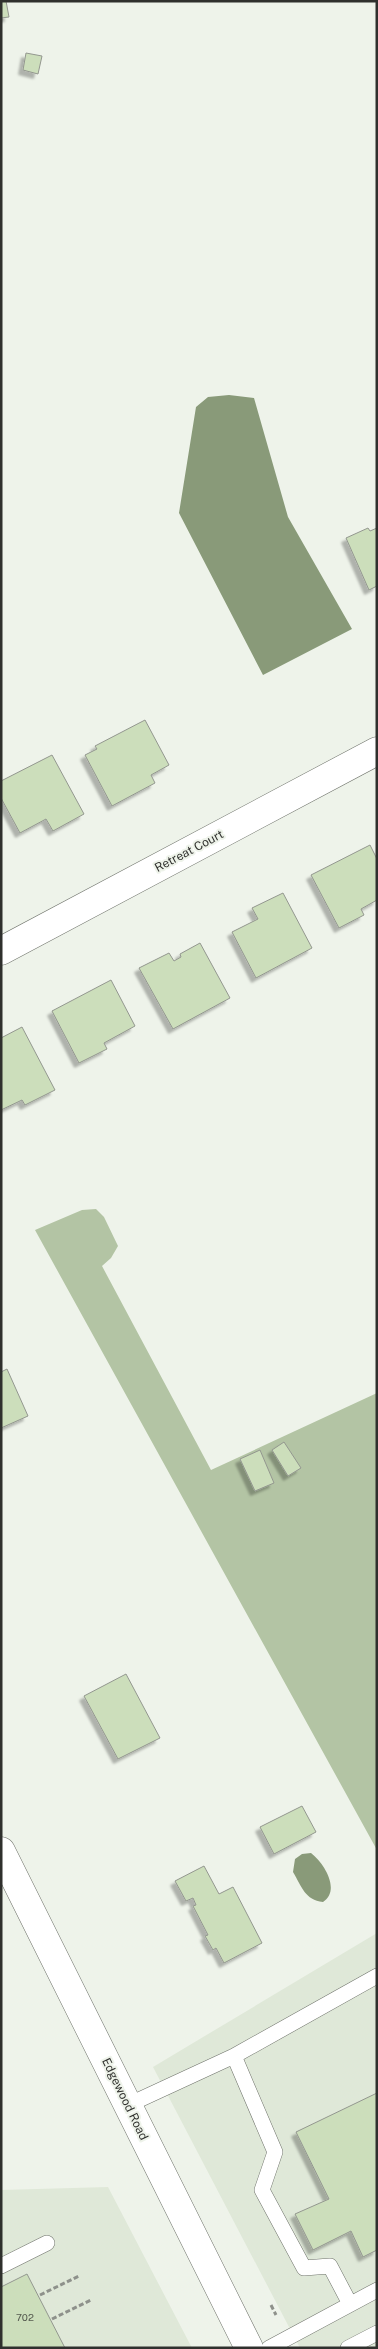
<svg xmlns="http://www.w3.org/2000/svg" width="378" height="2349" viewBox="0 0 378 2349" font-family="'Public Sans',sans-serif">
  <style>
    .built { fill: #dfe8d8 }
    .green { fill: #b3c4a4 }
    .water { fill: #899a79 }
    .building { fill: #ccdebb; stroke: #93978f; filter: url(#shadow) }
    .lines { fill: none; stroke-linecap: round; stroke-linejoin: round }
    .service-casing { stroke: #6f736b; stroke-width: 16 }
    .minor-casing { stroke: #6f736b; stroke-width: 29 }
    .secondary-casing { stroke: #6f736b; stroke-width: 29 }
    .path { stroke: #8e918b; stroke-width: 3; stroke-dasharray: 5 2.5; stroke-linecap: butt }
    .service { stroke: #fff; stroke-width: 15 }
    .minor { stroke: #fff; stroke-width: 28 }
    .secondary { stroke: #fff; stroke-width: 28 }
    .labels { text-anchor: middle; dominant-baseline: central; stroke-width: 4; stroke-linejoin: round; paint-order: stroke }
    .number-label { font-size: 10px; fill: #565c50 }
    .street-label { font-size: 12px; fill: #2f302d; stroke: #eef3ea }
  </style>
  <defs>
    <filter id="shadow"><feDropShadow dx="-4.5" dy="4.5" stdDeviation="1" flood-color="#0004"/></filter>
  </defs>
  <rect width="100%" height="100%" fill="#eef3ea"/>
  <path class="built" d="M377,1933V2348H300L153,2067Z
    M108,2187L192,2348H1V2190Z"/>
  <path class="green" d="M96,1209L104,1217L118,1246L111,1258L102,1266L211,1470L377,1393V1850L35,1230L82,1210Z"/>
  <path class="water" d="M229,395L254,398L288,517L352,629L263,675L179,513L196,407L208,397Z
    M311,1853C324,1863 341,1890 323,1902C305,1900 302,1887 293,1872L295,1859L302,1854Z"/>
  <path class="building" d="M1,1H6L9,17L1,18Z
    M26,53L42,56L38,74L23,70Z
    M368,528L370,531L377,528V586L369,590L346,538Z
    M145,720L169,765L151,775L155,783L112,806L85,755L97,749L95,746Z
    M52,755L84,814L53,831L46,819L20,833L1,798V781Z
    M370,845L377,859V900L361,909L364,915L339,928L311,875Z
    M283,893L312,948L256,978L232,932L258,919L252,908Z
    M200,943L230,998L173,1029L139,968L169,953L174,961L181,957L180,954Z
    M111,980L135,1026L104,1043L107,1049L79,1063L52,1011Z
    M22,1027L55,1090L25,1105L22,1100L1,1110V1038Z
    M7,1369L28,1416L1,1428V1372Z
    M284,1442L301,1468L288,1476L272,1450Z
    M260,1450L274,1483L255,1491L240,1459Z
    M126,1674L160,1738L118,1759L84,1696Z
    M302,1806L316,1832L274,1854L260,1827Z
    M204,1866L219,1894L233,1887L262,1943L224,1963L216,1948L213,1950L205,1936L208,1935L193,1906L196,1905L193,1898L186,1901L175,1881Z
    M377,2093V2250L363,2257L351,2231L313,2250L295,2214L329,2199L296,2132Z
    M27,2274L65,2348H1V2287Z"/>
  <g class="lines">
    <g class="service-casing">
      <path id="service" d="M234,2056L275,2152L262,2190L304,2268L330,2266L350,2304
        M128,2105L234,2056L377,1976
        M1,2266L47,2243
        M269,2348L377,2290
        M348,2348L377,2333"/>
    </g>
    <g class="minor-casing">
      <path id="minor" d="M1,951L377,751"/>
    </g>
    <g class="secondary-casing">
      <path id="secondary" d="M1,1851L249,2348"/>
    </g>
    <path class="path" d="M40,2295L79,2276
      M271,2305L276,2315
      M52,2319L91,2300"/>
    <use href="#service" class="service"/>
    <use href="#minor" class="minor"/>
    <use href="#secondary" class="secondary"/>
  </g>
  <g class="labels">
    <g class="number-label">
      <text x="25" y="2317">702</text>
    </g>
    <g class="street-label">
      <text transform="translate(189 851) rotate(-28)">Retreat Court</text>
      <text transform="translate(125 2099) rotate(64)">Edgewood Road</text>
    </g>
  </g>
  <rect width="378" height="2349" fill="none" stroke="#2f302d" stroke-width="5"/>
</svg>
